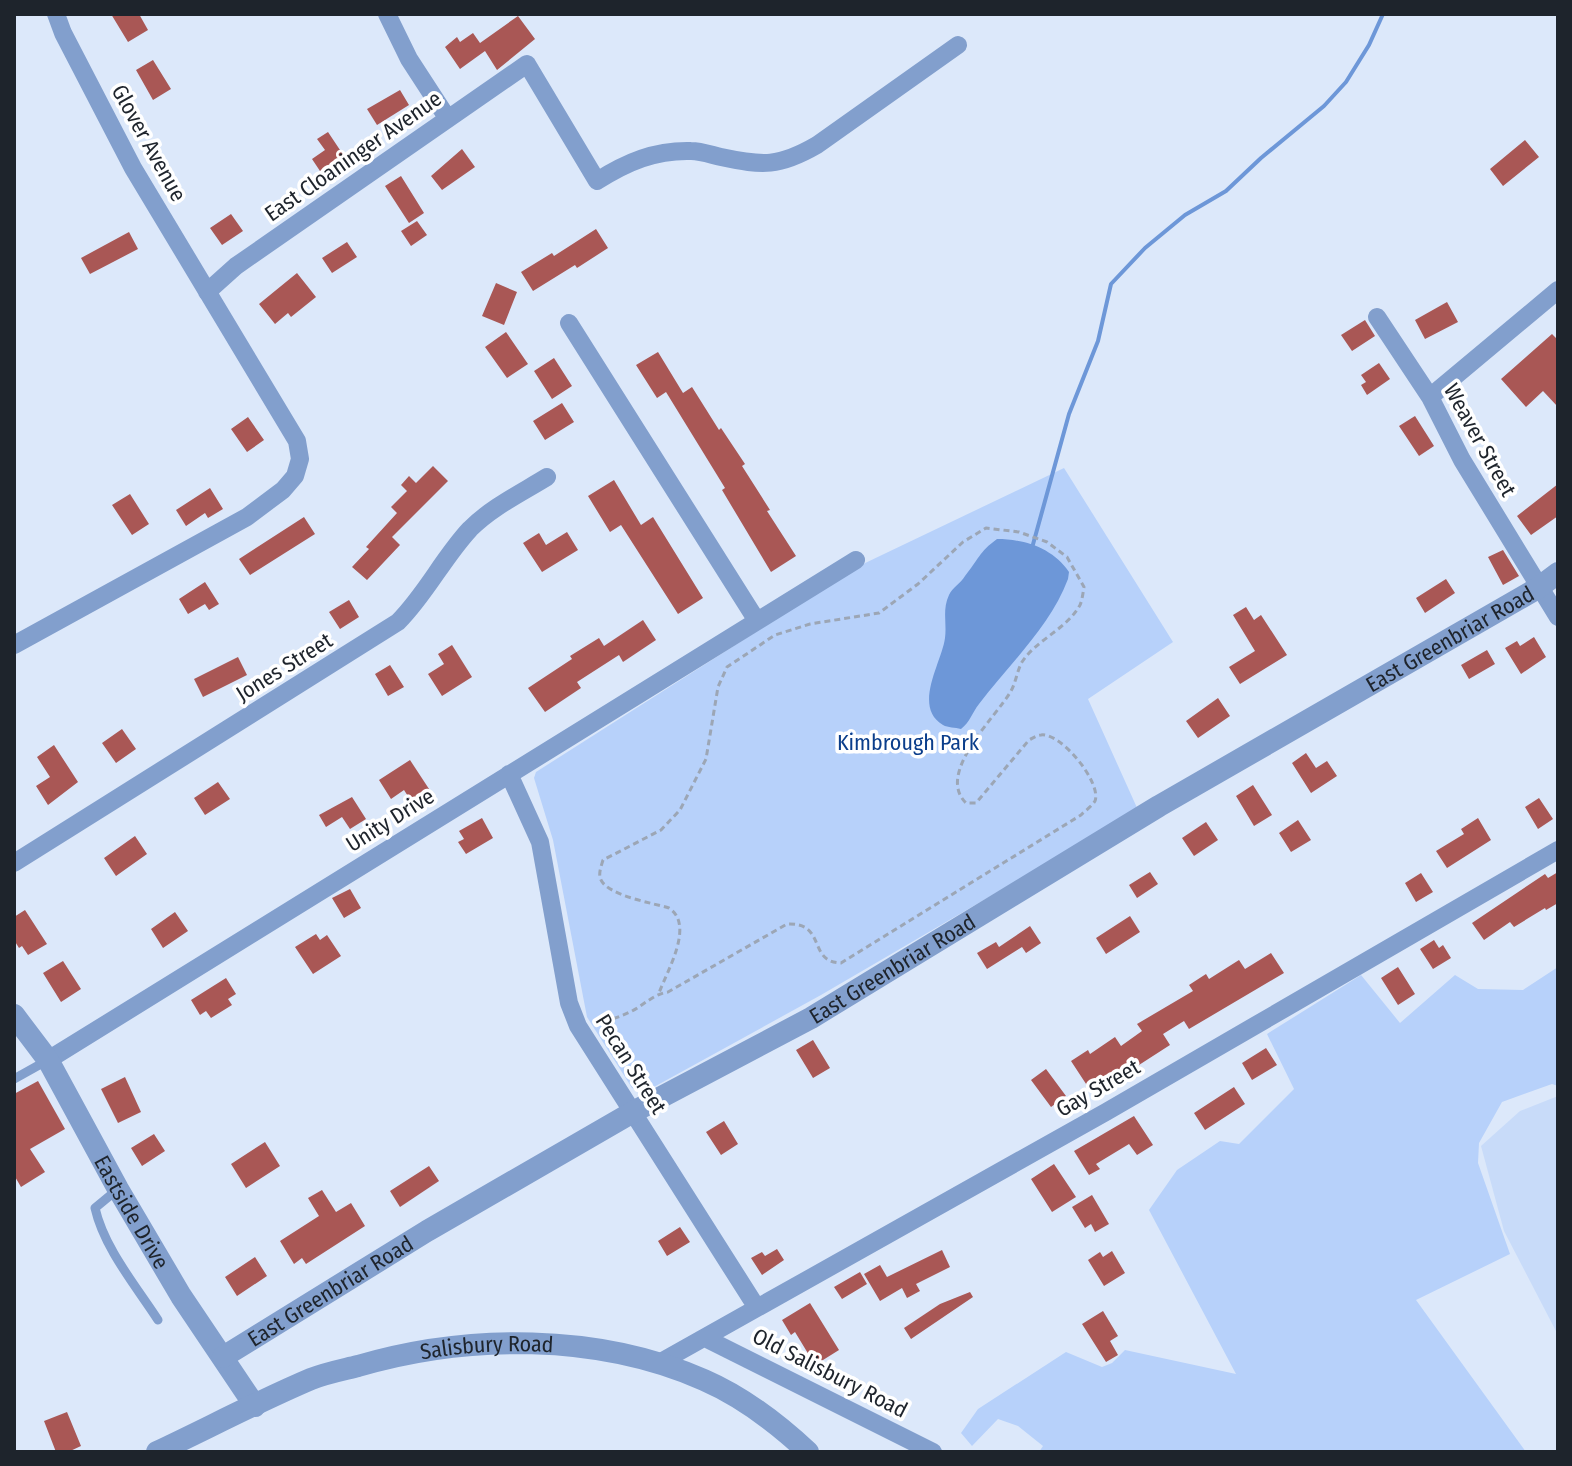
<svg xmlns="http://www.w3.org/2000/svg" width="1572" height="1466" viewBox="0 0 1572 1466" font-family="'Fira Sans Condensed',sans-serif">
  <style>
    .built { fill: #c8dbf9 }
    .green { fill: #b7d1fa }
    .water { fill: #6d97d8 }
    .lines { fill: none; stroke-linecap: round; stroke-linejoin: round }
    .stream { stroke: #6d97d8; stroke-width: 4 }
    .building { fill: #a95755 }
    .path { stroke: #9ca6b5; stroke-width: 3; stroke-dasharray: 6 4; stroke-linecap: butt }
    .service { stroke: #829fcd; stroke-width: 9 }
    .minor { stroke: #829fcd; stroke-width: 18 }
    .tertiary { stroke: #829fcd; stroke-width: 22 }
    .labels { text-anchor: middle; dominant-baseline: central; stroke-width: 7; stroke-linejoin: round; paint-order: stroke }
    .street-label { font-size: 22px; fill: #1e242c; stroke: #fff }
    .park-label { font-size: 22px; fill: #0b3e8b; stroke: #fff }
  </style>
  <rect width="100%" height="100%" fill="#dce8fa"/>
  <path class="built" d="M1558,1096V1335L1504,1231L1481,1146L1520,1111Z"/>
  <path class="green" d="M1064,468L1173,642L1088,699L1138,810L821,995L643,1093L632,1088L587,1017L553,840L534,778L536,772L861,565Z
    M1558,967V1086L1552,1084L1502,1102L1479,1143L1478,1163L1510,1254L1416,1300L1526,1452H1039L1043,1446L1018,1426L998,1419L972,1446L961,1433L978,1409L1066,1352L1102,1367L1112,1363L1125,1350L1236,1374L1149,1210L1177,1170L1220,1141L1239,1144L1294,1089L1267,1034L1361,975L1400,1023L1455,975L1478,989L1523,990Z"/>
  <path class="water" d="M997,539C1024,539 1053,548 1069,572L1068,579C1050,627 1010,663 979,704C972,713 970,722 961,729C955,727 948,728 943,725C912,707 942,662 945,638C947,623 942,610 949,595C952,588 961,583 965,576C978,560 979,552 997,539Z"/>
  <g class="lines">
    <path class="stream" d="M1032,548L1069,414L1098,341L1111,284L1145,248L1185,215L1226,191L1261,158L1324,106L1346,82L1369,45L1383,14"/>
  </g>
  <path class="building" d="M111,14H139L148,30L128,42Z
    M518,16L535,39L497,70L485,51L460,69L445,47L457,37L460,42L473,33L480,43Z
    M153,60L171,89L153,100L136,70Z
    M400,90L409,105L377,125L367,109Z
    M328,132L344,156L320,171L312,159L325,150L317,139Z
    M1525,140L1539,157L1503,186L1490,169Z
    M462,149L475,167L442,190L431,176Z
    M401,176L424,213L409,223L385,186Z
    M231,214L243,231L222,245L210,228Z
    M417,221L427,235L411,246L401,231Z
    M596,229L608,248L577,268L575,265L533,291L521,272L552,253L554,256Z
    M129,232L138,249L90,274L81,258Z
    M347,242L357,257L332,273L322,258Z
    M297,273L316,297L291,317L288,313L275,324L259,304Z
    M496,283L517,292L504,325L482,316Z
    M1447,302L1458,322L1425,339L1415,320Z
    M1365,320L1375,336L1352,351L1341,335Z
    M506,332L528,364L507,378L485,347Z
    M1552,334L1558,340V407L1543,391L1526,407L1501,379Z
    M658,352L683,393L692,387L719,430L721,428L745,464L742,466L770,510L767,511L796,556L771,572L722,490L725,488L666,392L657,398L636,365Z
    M554,358L572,386L552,399L534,371Z
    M1379,363L1390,379L1367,395L1361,385L1366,382L1361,375Z
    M562,403L574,422L545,440L533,421Z
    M1415,416L1434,446L1419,456L1399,426Z
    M248,417L264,440L247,452L231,429Z
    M433,466L448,481L392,537L400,545L367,580L352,567L369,549L366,547L397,513L391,507L407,491L401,485L409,476L416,483Z
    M614,480L641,525L653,517L703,598L678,614L621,525L610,532L588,496Z
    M1558,484V516L1531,535L1517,516Z
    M210,488L223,509L208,518L205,513L186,526L176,510Z
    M130,494L149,524L132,535L112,505Z
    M304,517L315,534L250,575L239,559Z
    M567,532L578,550L542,572L523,543L539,533L546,545Z
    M1503,550L1519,576L1503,585L1488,557Z
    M1446,579L1455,593L1425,613L1416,598Z
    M205,582L219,604L209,610L205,604L188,614L179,599Z
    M349,600L359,617L340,629L329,612Z
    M1246,607L1254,620L1261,615L1287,655L1240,684L1229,667L1255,651L1233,615Z
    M643,620L656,640L623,662L619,655L577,682L581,688L545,712L528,688L572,659L570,656L599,638L604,646Z
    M1534,637L1546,657L1521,674L1505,648L1517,641L1520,646Z
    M452,645L472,677L442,696L428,674L444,664L438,654Z
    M1487,650L1495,664L1469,679L1461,665Z
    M238,657L247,675L203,697L194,679Z
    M390,665L404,687L388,696L375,674Z
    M1218,698L1230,716L1198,738L1186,721Z
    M122,729L136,749L116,763L102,743Z
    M54,745L78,782L48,805L36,786L50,777L37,757Z
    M1306,753L1316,768L1327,761L1337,776L1311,793L1292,763Z
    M410,760L431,792L413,804L404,790L391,799L379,780Z
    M218,782L230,799L205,815L194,798Z
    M1253,785L1272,815L1254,826L1236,796Z
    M352,797L366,819L350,829L342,817L326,827L319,815Z
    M1539,798L1553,819L1538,829L1525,807Z
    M482,818L493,838L466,854L458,842L464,839L459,831Z
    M1478,818L1491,840L1447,868L1436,851L1464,834L1461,829Z
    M1298,820L1311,840L1291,852L1279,833Z
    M1206,822L1218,840L1194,856L1182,838Z
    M135,836L147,854L116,876L104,858Z
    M1150,872L1158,884L1137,898L1129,885Z
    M1558,872V903L1546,910L1545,908L1514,927L1510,922L1484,940L1472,923L1545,874L1548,878Z
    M1421,873L1433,892L1416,902L1405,883Z
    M350,889L361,908L344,918L332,898Z
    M25,910L47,944L28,955L22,946L19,948L14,940V917Z
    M175,912L188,931L163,948L151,929Z
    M1130,916L1140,932L1106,954L1096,938Z
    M1030,926L1041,943L1026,953L1022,947L987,969L977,953L996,942L999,947Z
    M316,934L320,940L327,935L341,956L313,974L295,947Z
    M1434,940L1439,948L1443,945L1451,958L1433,969L1420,949Z
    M1271,953L1284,973L1189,1029L1184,1021L1163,1034L1170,1045L1125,1074L1122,1070L1090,1090L1071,1061L1088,1050L1090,1054L1115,1037L1121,1046L1142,1031L1137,1024L1193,991L1189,985L1206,974L1209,979L1239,960L1245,969Z
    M63,961L81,989L61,1002L43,973Z
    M1398,967L1415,994L1398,1005L1381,978Z
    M226,978L236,994L228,999L232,1005L211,1018L206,1011L200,1015L191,1000Z
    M813,1040L830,1068L813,1078L796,1050Z
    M1266,1048L1277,1065L1252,1080L1242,1063Z
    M1046,1069L1066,1096L1051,1107L1031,1080Z
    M125,1077L141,1112L118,1123L101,1089Z
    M38,1081L65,1129L30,1149L45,1172L21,1187L14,1175V1094Z
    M1234,1087L1245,1104L1205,1130L1194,1113Z
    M1134,1116L1153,1145L1137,1155L1129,1144L1096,1164L1100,1169L1089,1175L1074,1151Z
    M724,1121L738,1144L721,1155L706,1132Z
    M154,1134L165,1151L142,1166L131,1148Z
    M265,1142L280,1166L246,1188L231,1164Z
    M1054,1164L1076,1197L1052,1212L1031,1179Z
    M429,1166L439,1181L400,1207L390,1191Z
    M322,1190L336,1212L351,1203L365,1226L306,1264L302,1258L294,1264L280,1241L319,1216L308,1198Z
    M1092,1195L1109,1224L1095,1232L1091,1224L1085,1228L1072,1207Z
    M680,1227L690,1242L667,1256L658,1241Z
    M777,1249L784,1260L762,1275L751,1258L762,1252L765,1256Z
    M942,1250L950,1267L916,1284L920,1291L907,1298L902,1288L880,1301L864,1274L880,1265L887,1277Z
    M1112,1251L1125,1273L1104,1286L1088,1260L1100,1252L1103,1257Z
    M255,1257L267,1276L237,1296L225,1277Z
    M860,1272L867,1284L842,1299L834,1287Z
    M970,1292L973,1297L911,1339L904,1328L940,1304Z
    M810,1303L839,1350L815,1365L795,1332L791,1335L782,1320Z
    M1103,1311L1118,1336L1110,1341L1118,1355L1106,1362L1082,1324Z
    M67,1412L81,1446L68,1452H56L44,1421Z"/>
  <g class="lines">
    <path class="path" d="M594,1023C607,1021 620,1017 632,1011C645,1004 654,994 668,992L787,924C827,922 807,962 841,963L1081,815C1085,811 1092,806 1095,801C1102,783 1061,732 1041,735C1037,735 1033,738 1029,740L976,803H966C935,773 997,716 1011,691C1016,682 1017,671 1022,662C1036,640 1067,629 1080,605C1082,601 1083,593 1084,587L1067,557L1047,542L1019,532L986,528L963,542L918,584L879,613L810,624L775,635L727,667L718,687L706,759L680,810L661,830L603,860C601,867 598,874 601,880C609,896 653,903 669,908C695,925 667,971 659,993"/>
    <path class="service" d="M14,1079L48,1060
      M118,1189L95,1208C104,1248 136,1286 158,1320"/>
    <path class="minor" d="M387,14L409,59L448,119
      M207,292L236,266L527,64L597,181C627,162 655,150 691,151C701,151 712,155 721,157C763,166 779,167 817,145L958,45
      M1377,317L1430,397L1462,460L1558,617
      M569,323L757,621
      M1430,397L1558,290
      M14,645L247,517L283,490L295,476L300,459L297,441L133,168L63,33L56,14
      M509,774L540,842L569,1003L578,1026L757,1308
      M14,863L398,622C426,594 443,558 470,529C492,507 521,493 547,477
      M48,1060L856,560
      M705,1338L933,1452
      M659,1363L1106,1112L1558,850"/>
    <g class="tertiary">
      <path id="s1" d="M14,1015L48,1060L118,1189L181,1296L255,1406"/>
      <path id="s2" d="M223,1357L427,1231L633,1112L811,1018L1159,806L1538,588L1558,573"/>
      <path id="s3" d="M157,1452C208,1428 259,1401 311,1379C326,1373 342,1370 358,1366C467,1334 598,1333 704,1380C743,1397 777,1423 808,1452"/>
    </g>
  </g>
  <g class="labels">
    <g class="street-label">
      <text transform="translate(149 143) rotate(61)">Glover Avenue</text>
      <text transform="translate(353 156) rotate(-35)">East Cloaninger Avenue</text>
      <text transform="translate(1480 440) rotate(61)">Weaver Street</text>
      <text stroke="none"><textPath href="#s2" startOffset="1422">East Greenbriar Road</textPath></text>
      <text transform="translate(284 667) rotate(-32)">Jones Street</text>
      <text transform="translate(390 820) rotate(-32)">Unity Drive</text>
      <text stroke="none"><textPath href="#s2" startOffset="774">East Greenbriar Road</textPath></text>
      <text transform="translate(631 1064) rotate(58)">Pecan Street</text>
      <text transform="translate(1098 1088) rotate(-30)">Gay Street</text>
      <text stroke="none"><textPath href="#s1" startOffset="230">Eastside Drive</textPath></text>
      <text stroke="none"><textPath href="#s2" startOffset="126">East Greenbriar Road</textPath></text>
      <text stroke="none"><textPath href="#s3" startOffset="350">Salisbury Road</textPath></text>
      <text transform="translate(830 1373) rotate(27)">Old Salisbury Road</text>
    </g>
    <g class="park-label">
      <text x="908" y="742">Kimbrough Park</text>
    </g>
  </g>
  <rect width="1572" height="1466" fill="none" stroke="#1e242c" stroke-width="32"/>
</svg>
